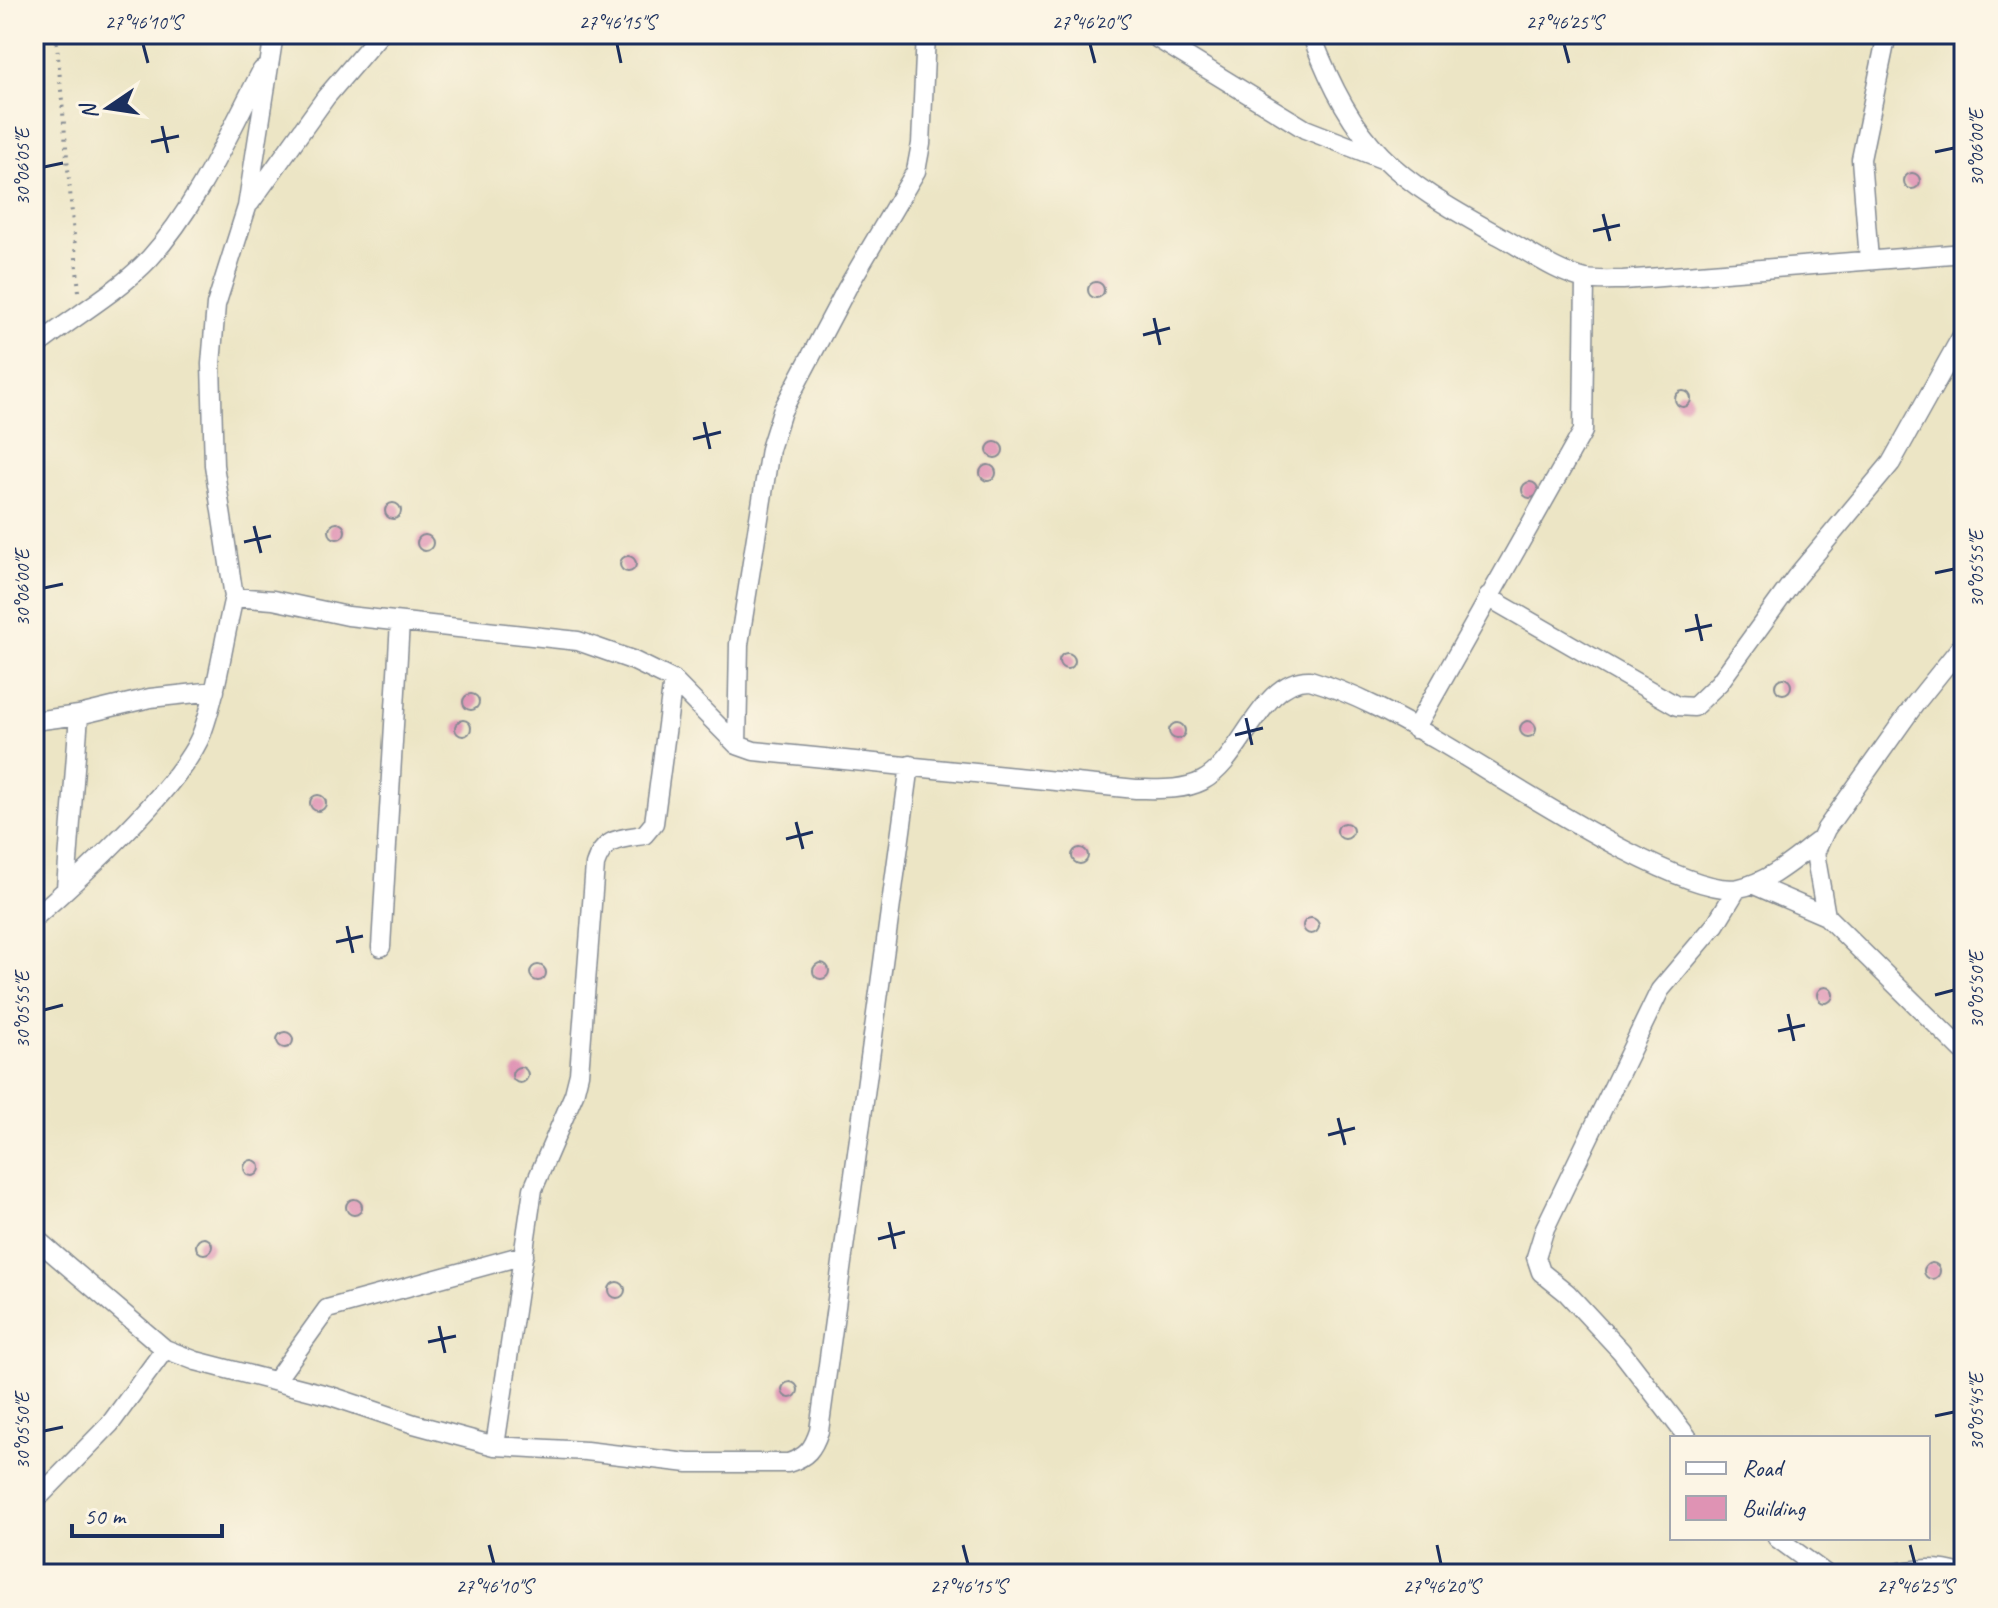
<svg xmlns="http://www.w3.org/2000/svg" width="1998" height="1608" viewBox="0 0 1998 1608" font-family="Caveat,sans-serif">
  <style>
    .building { fill: #df93b4 }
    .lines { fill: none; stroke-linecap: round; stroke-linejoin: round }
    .minor-casing { stroke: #848a92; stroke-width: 21 }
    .path { stroke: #848a92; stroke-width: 4; stroke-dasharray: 2 6; stroke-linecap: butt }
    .minor { stroke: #fff; stroke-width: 18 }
    .ticks { fill: none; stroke: #1b2f5e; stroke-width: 3 }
    .neatline { fill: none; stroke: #1b2f5e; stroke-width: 3 }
    .ticks-label { font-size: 20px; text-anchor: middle; fill: #1b2f5e }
  </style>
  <rect width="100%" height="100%" fill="#fcf5e5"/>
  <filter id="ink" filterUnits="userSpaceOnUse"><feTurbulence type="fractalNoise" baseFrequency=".0125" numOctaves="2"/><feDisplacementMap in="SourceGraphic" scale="16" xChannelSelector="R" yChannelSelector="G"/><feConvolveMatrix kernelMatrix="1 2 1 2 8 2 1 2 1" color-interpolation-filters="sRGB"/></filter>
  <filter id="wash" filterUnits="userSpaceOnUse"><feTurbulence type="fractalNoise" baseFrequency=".006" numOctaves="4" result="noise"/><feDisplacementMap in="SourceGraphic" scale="32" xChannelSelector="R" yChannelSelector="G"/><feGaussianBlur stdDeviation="1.8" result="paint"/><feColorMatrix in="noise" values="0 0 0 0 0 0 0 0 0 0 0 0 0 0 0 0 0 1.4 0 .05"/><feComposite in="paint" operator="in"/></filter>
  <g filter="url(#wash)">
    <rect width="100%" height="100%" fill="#ece5c5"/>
    <g id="blocks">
      <path class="building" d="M1904 181a8 8 0 1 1 16 0a8 8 0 1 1-16 0Z
        M1088 290a8 8 0 1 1 16 0a8 8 0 1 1-16 0Z
        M1675 399a8 8 0 1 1 16 0a8 8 0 1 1-16 0Z
        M987 450a8 8 0 1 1 16 0a8 8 0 1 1-16 0Z
        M980 473a8 8 0 1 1 16 0a8 8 0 1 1-16 0Z
        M1522 490a8 8 0 1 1 16 0a8 8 0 1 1-16 0Z
        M385 511a8 8 0 1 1 16 0a8 8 0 1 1-16 0Z
        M329 531a8 8 0 1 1 16 0a8 8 0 1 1-16 0Z
        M417 543a8 8 0 1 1 16 0a8 8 0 1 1-16 0Z
        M620 564a8 8 0 1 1 16 0a8 8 0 1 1-16 0Z
        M1059 661a8 8 0 1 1 16 0a8 8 0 1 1-16 0Z
        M1775 686a8 8 0 1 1 16 0a8 8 0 1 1-16 0Z
        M463 702a8 8 0 1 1 16 0a8 8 0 1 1-16 0Z
        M455 728a8 8 0 1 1 16 0a8 8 0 1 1-16 0Z
        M1520 729a8 8 0 1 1 16 0a8 8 0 1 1-16 0Z
        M1169 731a8 8 0 1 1 16 0a8 8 0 1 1-16 0Z
        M310 803a8 8 0 1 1 16 0a8 8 0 1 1-16 0Z
        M1337 831a8 8 0 1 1 16 0a8 8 0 1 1-16 0Z
        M1072 856a8 8 0 1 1 16 0a8 8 0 1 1-16 0Z
        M1303 926a8 8 0 1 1 16 0a8 8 0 1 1-16 0Z
        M813 971a8 8 0 1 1 16 0a8 8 0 1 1-16 0Z
        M530 973a8 8 0 1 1 16 0a8 8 0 1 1-16 0Z
        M1817 995a8 8 0 1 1 16 0a8 8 0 1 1-16 0Z
        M277 1040a8 8 0 1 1 16 0a8 8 0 1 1-16 0Z
        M512 1075a8 8 0 1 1 16 0a8 8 0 1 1-16 0Z
        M244 1168a8 8 0 1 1 16 0a8 8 0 1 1-16 0Z
        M346 1207a8 8 0 1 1 16 0a8 8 0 1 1-16 0Z
        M196 1246a8 8 0 1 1 16 0a8 8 0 1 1-16 0Z
        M1924 1271a8 8 0 1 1 16 0a8 8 0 1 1-16 0Z
        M609 1290a8 8 0 1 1 16 0a8 8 0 1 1-16 0Z
        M782 1390a8 8 0 1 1 16 0a8 8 0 1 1-16 0Z"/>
    </g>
  </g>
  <g filter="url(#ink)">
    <use href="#blocks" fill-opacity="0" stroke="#848a92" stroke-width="2"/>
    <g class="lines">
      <g class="minor-casing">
        <path id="minor" d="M1150,34L1305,129L1382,159
          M1311,34C1355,149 1393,177 1498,235C1525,249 1556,273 1586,279C1598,281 1611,280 1623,280L1964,253
          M250,203L326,97L380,34
          M1869,260L1861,159L1887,34
          M34,348C72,317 116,294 150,258C198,205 229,133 262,70
          M234,597L214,465L211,364L216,305L247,207L274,34
          M1488,597L1677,706L1694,707L1719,683L1796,577L1891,463L1964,332
          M1964,643L1915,704L1826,829L1815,853L1826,916L1964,1052
          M34,721L79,715L150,698L215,691
          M1415,729L1583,431L1585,279
          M737,745L739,644L770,449L782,411L847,288L916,171L921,144L926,34
          M1752,884L1826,916
          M66,888L79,715
          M34,918C78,880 182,785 202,733C218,689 223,642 234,597L273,600L348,616L578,641L632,660L673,680L737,745L754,751L1136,789C1157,789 1182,791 1202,781C1242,761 1261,678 1310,680C1354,693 1397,717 1437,740C1494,772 1681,899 1739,888C1769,882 1793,860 1817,842
          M381,947L400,622
          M34,1237L165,1349L196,1361L331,1396L414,1424L495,1446L586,1451L688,1463H788C807,1457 813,1449 819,1431L910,765
          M276,1380L327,1309L524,1255
          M1688,1438L1621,1351L1567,1293L1541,1272L1536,1257L1545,1228L1660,990L1715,925L1737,889
          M495,1446L533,1189L574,1094L579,1074L595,865C604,838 619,839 644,835L654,823L673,680
          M34,1502L110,1424L165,1349
          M1777,1538L1826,1574
          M1890,1574C1914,1569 1936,1566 1960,1574"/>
      </g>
      <path class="path" d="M56,34L79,292"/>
      <use href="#minor" class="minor"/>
    </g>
  </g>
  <path class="ticks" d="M143,44L148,63M617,44L621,63M1090,44L1095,63M1564,44L1569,63M162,126L168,153M151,142L179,136M1935,152L1954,148M44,167L63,163M1603,214L1610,241M1593,231L1620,225M1154,318L1160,345M1143,335L1170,328M704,422L710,449M693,439L721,432M254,526L261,553M244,542L271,536M1935,573L1954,569M44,588L63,584M1696,614L1702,641M1685,631L1712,625M1246,718L1252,745M1235,735L1263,728M796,822L803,849M786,839L813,832M347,926L353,953M336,942L363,936M1935,995L1954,990M44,1010L63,1005M1788,1014L1794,1041M1778,1031L1805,1025M1338,1118L1345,1145M1328,1135L1355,1128M889,1222L895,1249M878,1239L905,1232M439,1326L445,1353M428,1342L456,1336M1935,1416L1954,1412M44,1431L63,1427M489,1545L494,1564M963,1545L968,1564M1437,1545L1441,1564M1910,1545L1915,1564"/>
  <rect width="1998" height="1608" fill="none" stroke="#fcf5e5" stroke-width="88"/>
  <rect x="1670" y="1436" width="260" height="104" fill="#fcf5e5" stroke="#a2a6af" stroke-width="2"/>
  <rect x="1686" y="1462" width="40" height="12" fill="#ffffff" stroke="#a2a6af" stroke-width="2"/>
  <text x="1742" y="1476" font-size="24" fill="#1b2f5e">Road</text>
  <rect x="1686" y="1496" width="40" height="24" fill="#df93b4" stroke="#a2a6af" stroke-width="2"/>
  <text x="1742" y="1516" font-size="24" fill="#1b2f5e">Building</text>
  <g transform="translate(108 108) rotate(257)" stroke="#fcf5e5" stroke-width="6" paint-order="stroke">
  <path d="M0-6L14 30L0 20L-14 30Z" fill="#1b2f5e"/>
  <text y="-12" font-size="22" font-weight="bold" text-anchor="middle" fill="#1b2f5e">N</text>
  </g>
  <path d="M72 1524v12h150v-12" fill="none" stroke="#1b2f5e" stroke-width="4"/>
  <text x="84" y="1524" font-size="24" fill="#1b2f5e" stroke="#fcf5e5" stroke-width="6" paint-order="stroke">50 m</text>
  <rect x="44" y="44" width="1910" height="1520" class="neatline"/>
  <g class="ticks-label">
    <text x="143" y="29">27°46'10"S</text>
    <text x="617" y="29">27°46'15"S</text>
    <text x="1090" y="29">27°46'20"S</text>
    <text x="1564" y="29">27°46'25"S</text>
    <text transform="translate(1976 148) rotate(-90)" y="7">30°06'00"E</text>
    <text transform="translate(22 167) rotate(-90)" y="7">30°06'05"E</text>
    <text transform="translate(1976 569) rotate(-90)" y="7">30°05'55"E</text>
    <text transform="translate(22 588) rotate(-90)" y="7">30°06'00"E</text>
    <text transform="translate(1976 990) rotate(-90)" y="7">30°05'50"E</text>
    <text transform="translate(22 1010) rotate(-90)" y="7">30°05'55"E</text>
    <text transform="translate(1976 1412) rotate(-90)" y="7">30°05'45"E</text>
    <text transform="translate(22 1431) rotate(-90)" y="7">30°05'50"E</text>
    <text x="494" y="1593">27°46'10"S</text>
    <text x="968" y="1593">27°46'15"S</text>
    <text x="1441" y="1593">27°46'20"S</text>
    <text x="1915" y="1593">27°46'25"S</text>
  </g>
</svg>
